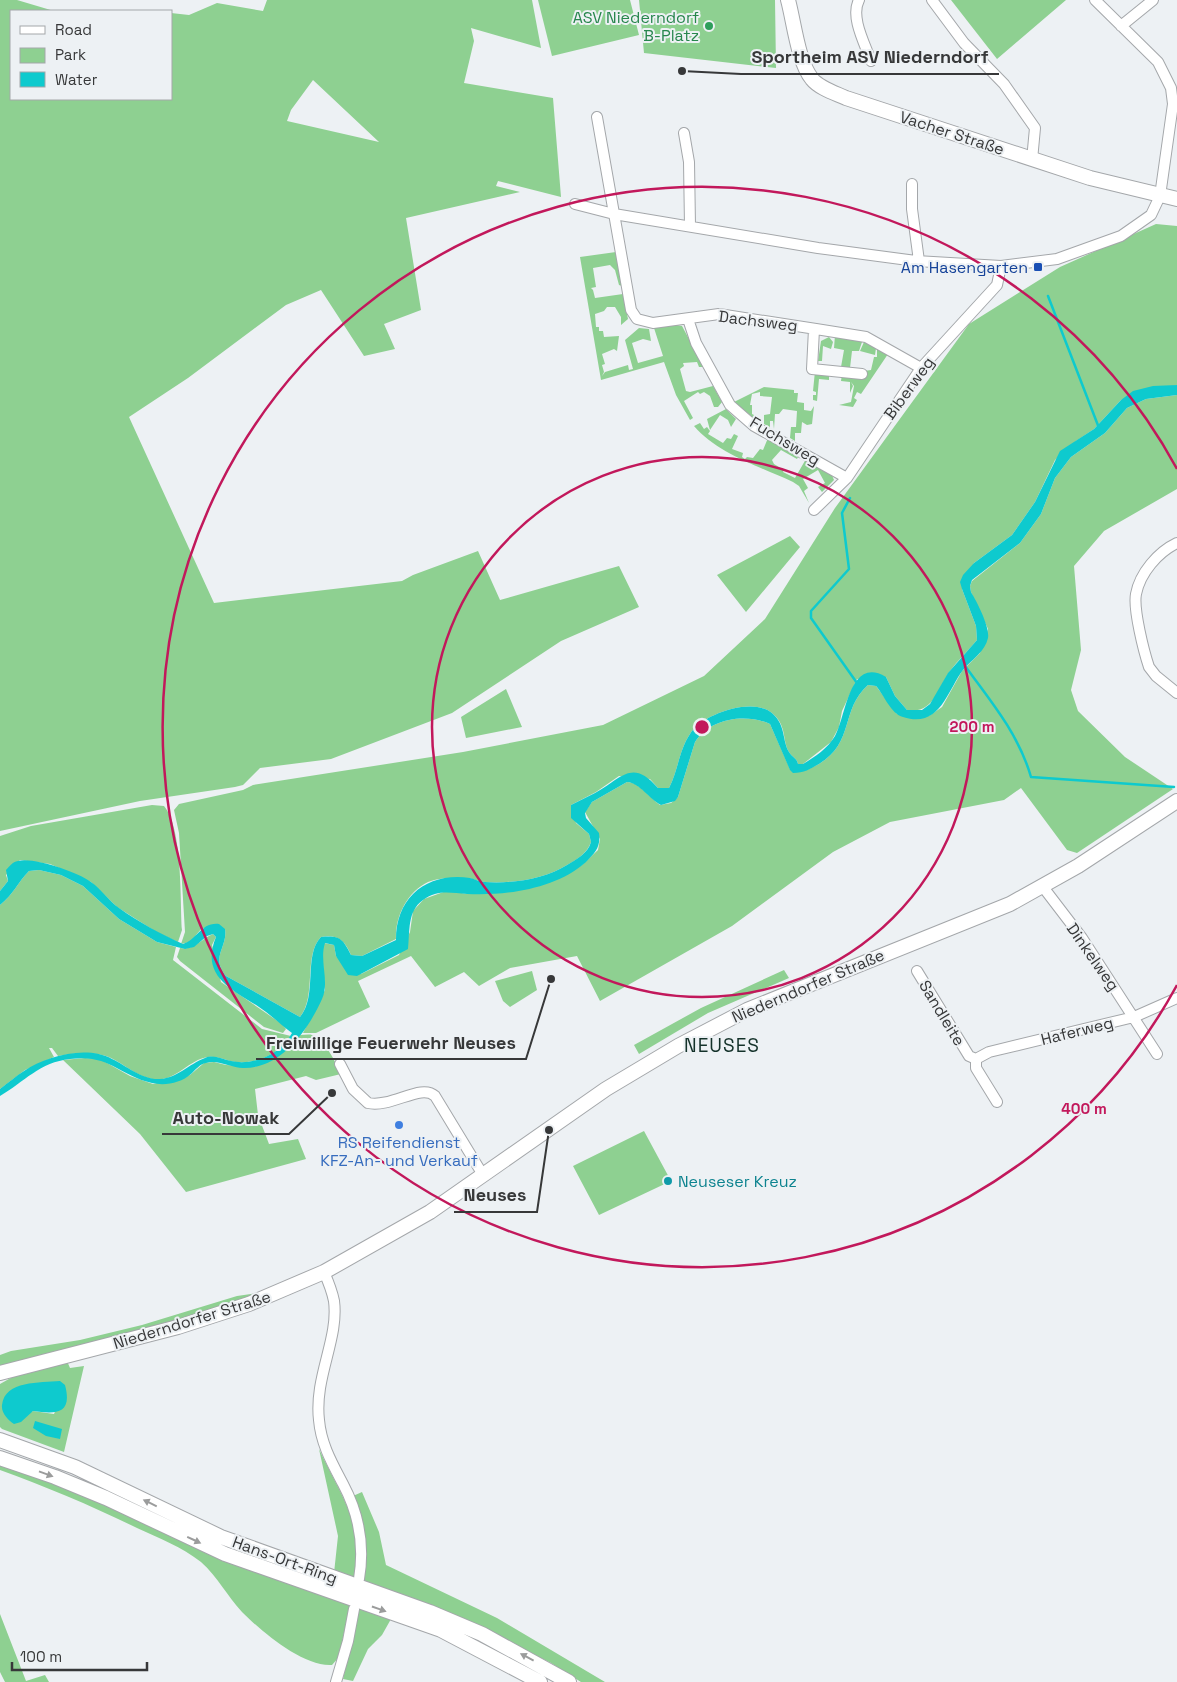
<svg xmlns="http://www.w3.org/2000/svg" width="1177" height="1682" viewBox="0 0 1177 1682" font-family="'Space Grotesk',sans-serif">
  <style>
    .green { fill: #8ed091; fill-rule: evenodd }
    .water { fill: #0ecace }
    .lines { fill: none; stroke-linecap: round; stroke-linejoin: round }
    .stream { stroke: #0ecace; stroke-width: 2.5 }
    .minor-casing { stroke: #a4a7aa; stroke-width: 12 }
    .secondary-casing { stroke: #a4a7aa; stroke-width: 16 }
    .minor { stroke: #fff; stroke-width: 10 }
    .secondary { stroke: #fff; stroke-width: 14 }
    .oneway { fill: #9b9c9c }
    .ring { fill: none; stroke: #c2185b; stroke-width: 2.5 }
    .leisure-dot { fill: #2e9e5b; stroke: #edf1f4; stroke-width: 2 }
    .transit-dot { fill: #1a4fb4; stroke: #edf1f4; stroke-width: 2 }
    .shop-dot { fill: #3f7fe0; stroke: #edf1f4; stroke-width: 2 }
    .culture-dot { fill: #0f9aa8; stroke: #edf1f4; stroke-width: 2 }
    .labels { text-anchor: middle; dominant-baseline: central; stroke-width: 4; stroke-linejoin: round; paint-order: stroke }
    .leisure-label { font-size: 16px; fill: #27864d; stroke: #edf1f4; text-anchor: end }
    .street-label { font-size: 16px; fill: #373839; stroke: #edf1f4 }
    .transit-label { font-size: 16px; fill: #164399; stroke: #edf1f4; text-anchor: end }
    .shop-label { font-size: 16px; fill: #366cbe; stroke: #edf1f4 }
    .culture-label { font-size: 16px; fill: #0d838f; stroke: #edf1f4; text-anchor: start }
    .quarter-label { font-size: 19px; letter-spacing: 1px; fill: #14322a; stroke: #edf1f4 }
    .centre { fill: #c2185b; stroke: #edf1f4; stroke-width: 2.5 }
    .ring-label { font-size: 15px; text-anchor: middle; font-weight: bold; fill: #c2185b; stroke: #edf1f4; stroke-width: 4; stroke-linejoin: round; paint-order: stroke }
    .leader { fill: none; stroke: #373839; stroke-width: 2 }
    .callout-dot { fill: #373839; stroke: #edf1f4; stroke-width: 2 }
    .callout-label { font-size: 18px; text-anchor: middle; font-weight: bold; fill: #373839; stroke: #edf1f4; stroke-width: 4; stroke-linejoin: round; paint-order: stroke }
  </style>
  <rect width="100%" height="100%" fill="#edf1f4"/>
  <path class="green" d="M0,0H17L54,11H11V99H171V13L189,15L217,3L263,11L267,0H532L541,48L471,28L474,41L464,83L553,98L561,197L498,181L496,186L520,192L406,218L421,310L384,324L395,349L364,356L321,290L286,305L188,378L129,417L214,603L402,581L413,575L478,551L500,600L619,566L639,607L561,641L452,713L331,759L260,768L243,785L235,787L140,801L0,831ZM313,80L379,142L287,121L291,110Z
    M538,0H630L639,35L552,56Z
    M639,0H775L776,68L644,53Z
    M951,0H1066L997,59Z
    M1156,224L1177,226V385L1121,400L1094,429L1076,441L1055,460L1035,502L1012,535L974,563L962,589L976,626L977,640C968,651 958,660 950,671C938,688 933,715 907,710L895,696L886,677L857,679L842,711L839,727L831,742L803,764H798C797,758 792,757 789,752C782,740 787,726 773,714C754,696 702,714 690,734C679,750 678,771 669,788H658L650,779L619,776L596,792L571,805L576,823L589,834L591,842C587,853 578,859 567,865C545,879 511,884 485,882C479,882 473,878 466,878C455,878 439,877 428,882C407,892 395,917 396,939L362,956L351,955C345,941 338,934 321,937C303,955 317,996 300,1017L226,976C210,957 228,947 225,929L202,928L190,942L181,944L185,932L179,833L174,810L179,804L243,790L253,785L463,752L603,725L704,676L765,619L835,508L969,324L1060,267Z
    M616,252L622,286L619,285L615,270L610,265L593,268L596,287L591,288L593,290L595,298L623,294L628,319L621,325V317L615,307H607L604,311L595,314L596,327H599V331H603L604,337L619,336L617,351L614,349L602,354L605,364L602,365L604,372L602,376L605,372L628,365L629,370L633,369L625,340L639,328L649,329L651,341L643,339L632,343L638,363L663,356L654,328L676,325L682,326L704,367H699L697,362L683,363L684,366L680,369L686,391L690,392L713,386L722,402L718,407H714L710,396L704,392L700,394L698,392L684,401L693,418L690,420L676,395L664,362L601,380L580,257Z
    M835,335L862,342L859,351H852L850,368H857L856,372L836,366L841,367L844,350L834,348Z
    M829,337L833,342L831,349L823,346L822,361H818L821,341Z
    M864,342L876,348L875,355L860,351Z
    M877,349L888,354L861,394L857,392L854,398L857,400L853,407L839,405L851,402L854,386L851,382L853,386L850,393V382L841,381L842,374L871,370L874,357H877Z
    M815,371L829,372V380L819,379L817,401L813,400V395H816V392L813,391Z
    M764,387L794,390V393H798L797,402L804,403V410L811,411L814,406L812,424L807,425L802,422L801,433H795V441L790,438L791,427H796L797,411L783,409L779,414H775L774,429L773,421H770V427L764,424V415L770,414L772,397L760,396V392L752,394L750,405H752V414L756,416V420L734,402Z
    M1177,395V489L1104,531L1074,566L1081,650L1071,690L1078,711L1125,757L1173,789L1077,853L1067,850L1021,788L1004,800L890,822L833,852L732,926L600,1001L577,956L510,968L479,986L464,972L435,987L411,956L358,981L370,1007L316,1033H303L325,990L322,952L324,943L334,945L336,956L361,974L399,955L410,932L413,911L424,899L449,890L466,894L495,893L534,887L582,865L598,850L600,839L585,812L592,802L627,782C639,782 650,798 660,805L671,803L678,797L695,742C710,718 746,713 770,724L790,769L793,772C804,772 809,769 819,764C855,742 840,710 868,685L876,686L897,714L929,716L942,707L962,671L980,653L988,629L971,592L970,586L972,581L1020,543L1041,514L1055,478L1071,457L1105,433L1127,408L1146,399Z
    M726,409L736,419L731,427L728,420L720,415L710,430L707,419Z
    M700,423L704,429L707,427L710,431L708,434L723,443L727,438L731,439L734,434L738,436L732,449L743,453L742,457L745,459L747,457L753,458L760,449L763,450L768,438L799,455L797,459L781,450L772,460L774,464L784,470L783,472L795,478L806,459L831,473L834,480L822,492L818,487L825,483L818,470L803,479L808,488L804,491L809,503L799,486L793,482C761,467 718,454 694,426Z
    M790,536L800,547L746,612L717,575Z
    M506,689L522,727L466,738L461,717Z
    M152,805L164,806C183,828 180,900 182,930L178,942L158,933L117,907L91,882L50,864L20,860L6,875L8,881L0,891V836L31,826Z
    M39,870L61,875L83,886L119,919L157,942L176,947L173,960L262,1029L291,1036C278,1056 252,1066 230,1061C223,1059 216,1056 208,1057C187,1060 176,1083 152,1079C137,1076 125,1065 111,1058C96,1051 74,1053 58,1056L52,1048H49L54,1057L25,1070L0,1089V905C13,895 18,882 29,871Z
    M213,934L216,937L212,945L221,982L282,1024L286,1029L283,1033L264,1027L180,961L177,957L180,948C194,951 202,938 213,934Z
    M784,970L789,978L708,1013L639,1054L634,1045L701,1008Z
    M532,971L537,990L510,1007L503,1001L495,981Z
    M300,1035C304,1035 309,1034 312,1035C324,1038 336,1063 341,1074L316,1080L306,1076L255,1089L258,1115L269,1144L298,1139L306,1159L186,1192L140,1134L63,1060L85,1058L100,1059L130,1076L153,1084L190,1075L204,1063L214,1062L226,1065L255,1067L294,1042Z
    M644,1131L671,1181L599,1215L573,1166Z
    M257,1293L200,1315L79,1348L0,1366V1355L11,1351L80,1340L142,1325L237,1296Z
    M67,1361L70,1368L84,1366L64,1452L2,1429L0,1427V1384L16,1375ZM65,1385L54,1414L33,1411L28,1414Z
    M319,1449C343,1500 363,1520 354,1580L334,1573L338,1536Z
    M0,1462L350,1604L339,1657L332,1665C303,1667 262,1632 242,1612C227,1596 218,1577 201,1562C182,1547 159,1538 137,1528C92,1506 47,1487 0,1470Z
    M362,1492L379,1532L386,1565L497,1618L605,1682H581L551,1663L500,1638L363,1583C367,1553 367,1524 353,1496Z
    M359,1607L391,1619L382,1635L368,1649L353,1681L343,1679Z
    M0,1614L26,1681L45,1675L49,1682H5L0,1672Z"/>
  <path class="water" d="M1177,385V395L1146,399L1127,408L1105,433L1071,457L1055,478L1041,514L1020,543L972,580L970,586L971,592C977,602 990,627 988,638C985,652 971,660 963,670C947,691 940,729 903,717C891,714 884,695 876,686L868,685C840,710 855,742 819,764C810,769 804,773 793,773L790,770L770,724C746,713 710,718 695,742L678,797L675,801L661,805C649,799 640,783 627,782L592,802L585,813L586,818L599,833C601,847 595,853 586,862C556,889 505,896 467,894C451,893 438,889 423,900C407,911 410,932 408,949L357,976L348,975L336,956L334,945L325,943C319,961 330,982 322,999C308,1030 281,1069 243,1068C231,1068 218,1059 206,1063C200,1064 195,1070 191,1074C181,1083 165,1086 152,1083C118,1075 110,1054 70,1059C40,1062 24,1082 0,1096V1089C8,1083 16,1076 24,1071C46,1056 87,1045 112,1059C127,1066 142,1080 160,1079C177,1078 189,1064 205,1058C213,1054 222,1059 231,1061C254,1066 281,1054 292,1033C281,1025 271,1015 259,1007C231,989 200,976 216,937L213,934L207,936L194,947L185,949L157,942L119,919L83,886L61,875L39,870L29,871C18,882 13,895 0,905V891L8,881L6,870C10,866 12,862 18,861C34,857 77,872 91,882C101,889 109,901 119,908C140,923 161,934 183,944C197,940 201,922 219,924L225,929C228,947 210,957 226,976L300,1017C318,996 303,955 321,937C340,935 343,939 351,955L362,956L396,940C396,896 428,872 470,878C475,879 480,882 485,882C511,884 545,879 567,865C577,859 588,853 591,842L589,834L571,818V805C579,801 587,797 595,793C622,778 632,758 658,788H669C678,771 679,750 690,734C702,714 754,696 773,714C786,726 782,740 789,752C792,757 797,758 798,764H803C815,757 828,748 835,736C846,717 849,655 886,677L895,696L907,710H922L930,704L948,673L977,640L976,626L962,589L960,582L963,575L974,563L1012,535L1035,502L1060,451L1094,429L1121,400L1133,391L1153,386Z
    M60,1381L65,1385C73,1415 55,1414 33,1411L21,1422L14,1424C8,1420 1,1413 2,1405C5,1380 40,1383 60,1381Z
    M35,1421L62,1429L60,1439L46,1436L33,1428Z"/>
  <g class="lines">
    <path class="stream" d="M1048,296L1099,428
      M850,498L842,513L849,569L811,611V618L857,683
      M965,666C991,701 1019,735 1031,777L1174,787"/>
    <g class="minor-casing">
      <path id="minor" d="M859,0C850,17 865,44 871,61
        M932,0L964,43L1004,84L1035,128L1032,160
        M1121,26L1153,0
        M597,117L631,310L637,319L653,323L719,314L816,329L866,337L921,368
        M684,133L689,162L690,226
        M912,184V209L919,261
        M575,204L614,214L818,248L916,261L1001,266L1057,259L1121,236L1151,215L1160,196L1173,104L1171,88L1158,62L1095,0
        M688,319L696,343L730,405L754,426L847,478
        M814,329L812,369L862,374
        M814,510L847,478L921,368L997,285L1001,266
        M1177,543C1158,552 1140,573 1136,594C1133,609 1144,652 1149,667L1156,676L1177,693
        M1043,887L1082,938L1157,1054
        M917,971L969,1056L976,1059V1068L997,1102
        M976,1059L989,1052L1134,1017L1177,998
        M340,1064L353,1089L368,1103C392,1108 421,1083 435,1096L483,1175
        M324,1272C328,1281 332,1291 334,1301C339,1339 314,1377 319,1420C321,1444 332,1463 343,1484C359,1514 365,1544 359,1579
        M336,1682L348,1641L354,1609"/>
    </g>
    <g class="secondary-casing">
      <path id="secondary" d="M788,0C794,22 798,62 812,79C819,88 835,93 846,98L1090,178L1177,199
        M0,1373L178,1327L249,1304L324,1272L430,1212L606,1089L678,1046L747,1010L1010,904L1078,866L1177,801
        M0,1440L75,1467L221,1537L430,1612L482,1634L569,1682
        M0,1458L55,1477L106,1498L225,1554L441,1630L540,1682"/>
    </g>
    <use href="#minor" class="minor"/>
    <use href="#secondary" class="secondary"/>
  </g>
  <defs><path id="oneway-solid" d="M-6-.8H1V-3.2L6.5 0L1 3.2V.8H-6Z" transform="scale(1.25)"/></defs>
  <g class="oneway">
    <use href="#oneway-solid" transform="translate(46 1474) rotate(20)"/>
    <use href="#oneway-solid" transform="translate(150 1503) rotate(-154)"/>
    <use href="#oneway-solid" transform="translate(194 1540) rotate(25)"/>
    <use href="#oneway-solid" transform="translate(379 1609) rotate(19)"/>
    <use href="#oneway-solid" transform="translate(527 1657) rotate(-152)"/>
  </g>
  <g class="ring">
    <circle cx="702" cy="727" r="270"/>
    <path d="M1177 985A540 540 0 1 1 1177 469"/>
  </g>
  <circle class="leisure-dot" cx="709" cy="26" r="5"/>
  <rect class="transit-dot" x="1033" y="262" width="10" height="10" rx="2.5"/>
  <circle class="shop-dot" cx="399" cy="1125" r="5"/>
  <circle class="culture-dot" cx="668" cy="1181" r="5"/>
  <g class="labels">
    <g class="leisure-label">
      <text x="699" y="17">ASV Niederndorf<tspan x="699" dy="18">B-Platz</tspan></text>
    </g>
    <g class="street-label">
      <text transform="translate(952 133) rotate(18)">Vacher Straße</text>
      <text transform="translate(758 321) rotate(7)">Dachsweg</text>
      <text transform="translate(909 388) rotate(-54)">Biberweg</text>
      <text transform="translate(785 441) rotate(31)">Fuchsweg</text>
      <text transform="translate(1093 957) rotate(55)">Dinkelweg</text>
      <text transform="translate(808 986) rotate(-23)">Niederndorfer Straße</text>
      <text transform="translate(942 1013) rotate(59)">Sandleite</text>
      <text transform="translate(1077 1031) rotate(-14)">Haferweg</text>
      <text transform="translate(192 1320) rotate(-17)">Niederndorfer Straße</text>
      <text transform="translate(285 1560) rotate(20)">Hans-Ort-Ring</text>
    </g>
    <g class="transit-label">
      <text x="1028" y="267">Am Hasengarten</text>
    </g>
    <g class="shop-label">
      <text x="399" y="1142">RS Reifendienst<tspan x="399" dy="18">KFZ-An- und Verkauf</tspan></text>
    </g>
    <g class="culture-label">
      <text x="678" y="1181">Neuseser Kreuz</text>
    </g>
    <g class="quarter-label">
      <text x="722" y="1045">NEUSES</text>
    </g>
  </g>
  <circle cx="702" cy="727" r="8" class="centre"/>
  <g class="ring-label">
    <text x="972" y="732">200 m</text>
    <text x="1084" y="1114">400 m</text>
  </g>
  <path class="leader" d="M682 71L741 74H999M551 979L526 1059H256M332 1093L289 1134H162M549 1130L537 1212H454"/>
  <g class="callout-dot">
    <circle cx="682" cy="71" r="5"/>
    <circle cx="551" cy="979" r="5"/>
    <circle cx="332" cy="1093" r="5"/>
    <circle cx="549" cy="1130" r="5"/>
  </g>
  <g class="callout-label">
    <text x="870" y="63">Sportheim ASV Niederndorf</text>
    <text x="391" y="1049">Freiwillige Feuerwehr Neuses</text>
    <text x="226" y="1124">Auto-Nowak</text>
    <text x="495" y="1201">Neuses</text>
  </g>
  <rect x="10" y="10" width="162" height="90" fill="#edf1f4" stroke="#a4a7a9"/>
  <rect x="20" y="26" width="25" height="8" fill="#ffffff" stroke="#a4a7a9"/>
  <text x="55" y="35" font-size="15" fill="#373839">Road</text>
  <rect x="20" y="48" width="25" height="15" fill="#8ed091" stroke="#a4a7a9"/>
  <text x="55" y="60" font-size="15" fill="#373839">Park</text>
  <rect x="20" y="72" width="25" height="15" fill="#0ecace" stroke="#a4a7a9"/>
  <text x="55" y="85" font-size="15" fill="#373839">Water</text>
  <path d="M12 1662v8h135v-8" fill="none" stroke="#373839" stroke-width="2.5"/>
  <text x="20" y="1662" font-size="15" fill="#373839" stroke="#edf1f4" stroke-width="4" paint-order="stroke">100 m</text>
</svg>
